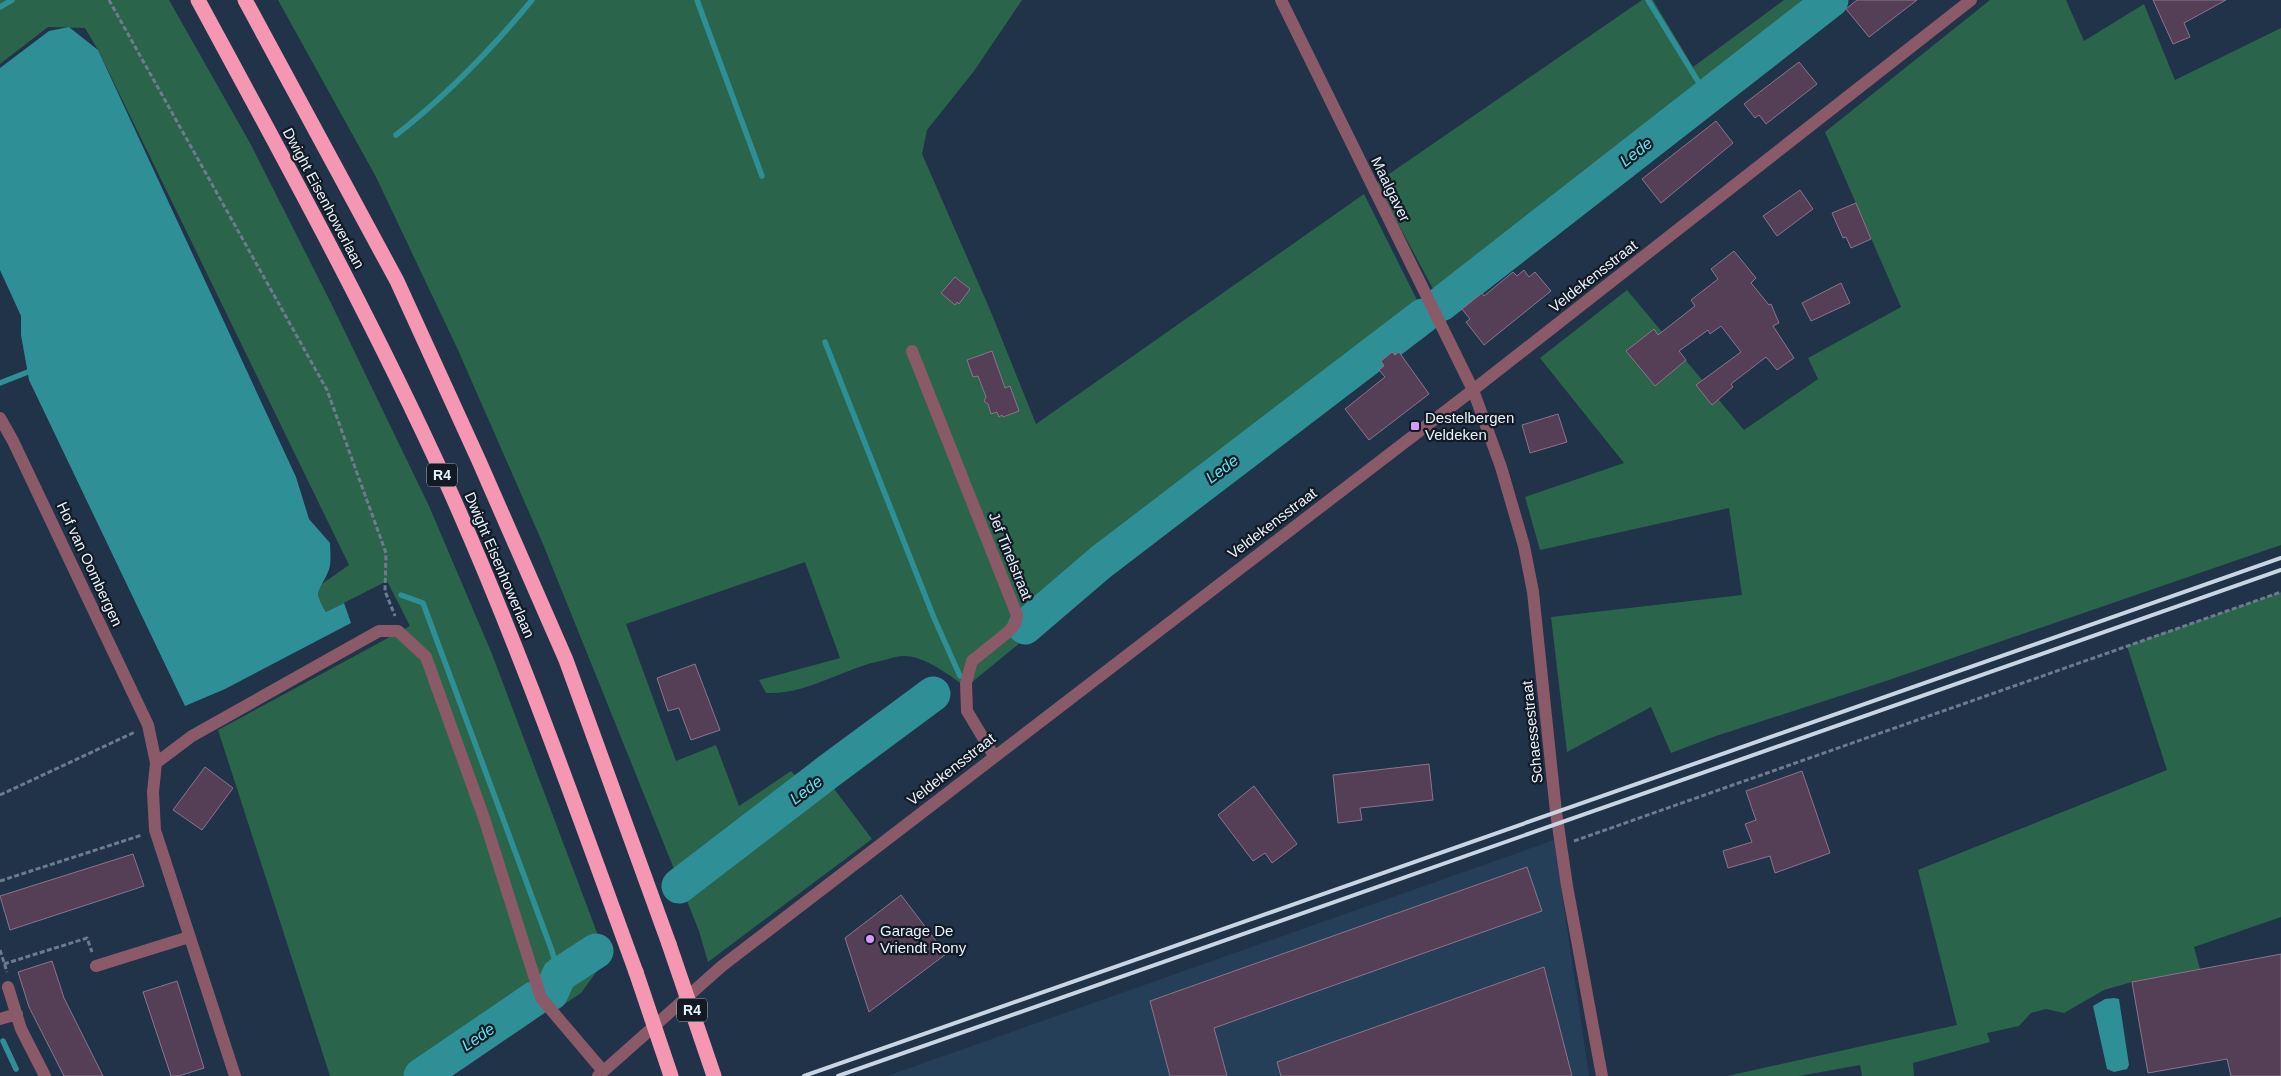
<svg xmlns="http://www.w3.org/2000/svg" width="2281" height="1076" viewBox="0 0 2281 1076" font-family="Helvetica,sans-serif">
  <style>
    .built { fill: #263f59 }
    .green { fill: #2a644b }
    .water { fill: #2f8f97 }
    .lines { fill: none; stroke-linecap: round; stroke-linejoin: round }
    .stream { stroke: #2f8f97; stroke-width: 5.5 }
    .river { stroke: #2f8f97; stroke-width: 35 }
    .building { fill: #543f56; stroke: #8b748d }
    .path { stroke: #6c7c8e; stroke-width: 3; stroke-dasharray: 5 2.5; stroke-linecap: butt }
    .street { stroke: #8a5a68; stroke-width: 12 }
    .highway { stroke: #f596b3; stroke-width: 15 }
    .rail { stroke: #c9d5e2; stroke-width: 4 }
    .highway-bridge { stroke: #f596b3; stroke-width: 15 }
    .poi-dot { fill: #d59bfb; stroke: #121a24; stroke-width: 2 }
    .labels { text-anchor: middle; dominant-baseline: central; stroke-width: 4.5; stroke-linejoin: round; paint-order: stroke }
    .shield { fill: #121a24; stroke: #a8b2bd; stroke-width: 1 }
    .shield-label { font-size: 14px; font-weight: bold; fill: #e9f3ff }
    .street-label { font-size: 15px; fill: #e9f3ff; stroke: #121a24 }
    .poi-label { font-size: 15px; fill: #e9f3ff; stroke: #121a24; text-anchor: start }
    .water-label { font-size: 16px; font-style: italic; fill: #5ee6f2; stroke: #121a24 }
  </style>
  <rect width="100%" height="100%" fill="#203349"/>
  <path class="built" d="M1554,840L1589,1076H887Z"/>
  <path class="green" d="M0,0H169L250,143L331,303L429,506L492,654L599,938L605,960L581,993L560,1007L418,1058L424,1076H330L218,730L410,626L387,581L326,612L319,601V586L349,565L98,50L85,28L48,27L0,64Z
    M278,0H1022L974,71L927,130L922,154L991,312L1036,424L1364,194L1431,328L1098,579L966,687C949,675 925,656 904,656C898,656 891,658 885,660C845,667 808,695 766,693L759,680L840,658L805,562L626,624L676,761L716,745L739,806L791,771L811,793L829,782L872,839L708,962L699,931L543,544L458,350L376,177Z
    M1642,0H1653L1693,67L1784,0H1843L1445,311L1376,183Z
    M1990,0H2066L2084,41L2144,4L2175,80L2281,28V545L1883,682L1713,737L1671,753L1651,707L1567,752L1551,617L1742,595L1729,508L1540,550L1525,497L1624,463L1540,358L1627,290L1744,430L1818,379L1808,358L1901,307L1825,132Z
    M2281,592V917L2194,947L2200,969L2132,982L2104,990L2064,1013L2046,1009L2031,1013L2019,1026L1987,1033L1990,1042L1913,1063L1914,1076H1862L1860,1065L1799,1076H1727L1957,1025L1918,870L2167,770L2127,646Z"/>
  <path class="water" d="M69,27L98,50L296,477L309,519L330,543C330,551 332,564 328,572C320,591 312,590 326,612L344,603L351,623L225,689L185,706L29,380L21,335V316L0,270V68L49,31Z
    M2114,998L2119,999L2129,1065L2127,1069L2114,1072L2107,1069L2093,1006L2105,999Z"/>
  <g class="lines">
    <path class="stream" d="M697,0L762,176
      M1648,0L1707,96
      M0,7L12,0
      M396,135C447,95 491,50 532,0
      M825,342L934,618L960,676
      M0,383L33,370
      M401,595L423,603L552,951L559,975
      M3,1041L16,1069"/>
    <path class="river" d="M1441,304L1831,0
      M1025,627L1101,562L1423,316
      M679,886L829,771L933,694
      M551,993L559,975L596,951
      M421,1076L534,999"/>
  </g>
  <path class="building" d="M1857,0H1917L1869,37L1846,9Z
    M2153,0H2226L2184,23L2190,37L2173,44Z
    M1799,62L1817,84L1766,124L1759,115L1755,118L1744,104Z
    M1716,121L1733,143L1661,203L1642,179Z
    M1800,190L1813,209L1777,236L1763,216Z
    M1856,203L1871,239L1851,248L1846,237L1843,238L1832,213Z
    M1734,251L1756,278L1751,283L1769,305L1771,304L1779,323L1773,326L1794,358L1777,370L1766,357L1731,384L1733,387L1712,405L1696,385L1741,352L1721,326L1710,334L1708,330L1679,351L1686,360L1655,386L1626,351L1654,329L1658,335L1695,306L1691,300L1718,279L1711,269Z
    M1524,270L1529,277L1535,272L1551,291L1484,345L1466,322L1470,319L1462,309L1482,293L1484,296L1513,272L1517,276Z
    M955,277L970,289L959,304L957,302L955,305L941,293Z
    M1841,283L1850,303L1811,321L1802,303Z
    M992,351L1005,388L1010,386L1019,411L1003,417L1002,415L999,417L997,412L991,414L988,404L984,401L986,397L978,376L973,377L967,360Z
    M1392,352L1395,355L1399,352L1429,394L1369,440L1345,409L1385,377L1379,370L1384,366L1381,361Z
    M1558,414L1567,442L1530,453L1522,425Z
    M695,664L720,730L691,740L679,708L668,711L657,678Z
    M1429,764L1433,800L1360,808L1362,820L1338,823L1333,775Z
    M205,767L233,788L202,830L173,810Z
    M1802,771L1830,853L1775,873L1770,856L1728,868L1723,851L1752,842L1745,824L1756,820L1746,791Z
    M1254,786L1297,844L1272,863L1265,853L1253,861L1218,815Z
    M133,854L144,886L10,930L0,896Z
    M1527,867L1542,911L1214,1028L1227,1076H1170L1150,1001Z
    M901,895L946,954L869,1012L845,938Z
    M2281,954V1076H2231L2227,1059L2148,1073L2132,982Z
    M52,961L64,998L103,1076H64L29,1007L18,972Z
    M1544,967L1572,1076H1281L1277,1062Z
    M177,981L204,1068L179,1076H171L143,992Z"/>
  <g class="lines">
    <path class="path" d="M109,0L327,390L386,553L385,591L395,616
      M0,795L135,732
      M1574,841L2281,592
      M0,881L142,835
      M0,950L7,972
      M4,964L87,938L92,952"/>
    <path class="street" d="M1281,0L1473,390L1501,467L1524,546L1533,592L1556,812L1567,886L1602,1076
      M912,351L1017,615L1015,624L1008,632L972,661L966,683L967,711L994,756
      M0,418L13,441L148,725L156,763L153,792L155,830L235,1076
      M156,763L192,736L379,631H398L426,657L484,818L541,998L603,1071
      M96,966L189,937
      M8,987L21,1029L45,1076
      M0,1019L17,1014
      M598,1076L722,966L1473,390L1971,0"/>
    <path class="highway" d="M198,0C284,159 371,317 446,482C518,642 576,808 636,972
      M245,0L397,281L479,461L566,660L669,944"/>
    <path class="rail" d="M804,1076L2281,558
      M838,1076L2281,570"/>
    <path class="highway-bridge" d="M669,944L714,1076
      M636,972L671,1076"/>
  </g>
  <g class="poi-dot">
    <rect x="1410" y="421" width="10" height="10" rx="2.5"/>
    <circle cx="870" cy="939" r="5"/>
  </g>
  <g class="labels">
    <g class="shield">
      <rect x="427" y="463.5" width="30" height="23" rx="4"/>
      <rect x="677" y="998.5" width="30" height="23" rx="4"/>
    </g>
    <g class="shield-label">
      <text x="442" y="475">R4</text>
      <text x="692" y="1010">R4</text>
    </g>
    <g class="street-label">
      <text transform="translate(1391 189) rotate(64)">Maalgaver</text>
      <text transform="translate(324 198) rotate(62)">Dwight Eisenhowerlaan</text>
      <text transform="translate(1593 276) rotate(-38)">Veldekensstraat</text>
      <text transform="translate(1272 523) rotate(-37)">Veldekensstraat</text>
      <text transform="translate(1011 556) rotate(68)">Jef Tinelstraat</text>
      <text transform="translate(90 564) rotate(65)">Hof van Oombergen</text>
      <text transform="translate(500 565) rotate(67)">Dwight Eisenhowerlaan</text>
      <text transform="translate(1532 732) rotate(-96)">Schaessestraat</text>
      <text transform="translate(951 769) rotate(-38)">Veldekensstraat</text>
    </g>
    <g class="poi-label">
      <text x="1425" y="417">Destelbergen<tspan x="1425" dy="17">Veldeken</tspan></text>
      <text x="880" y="930">Garage De<tspan x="880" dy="17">Vriendt Rony</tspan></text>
    </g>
    <g class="water-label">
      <text transform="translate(1636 152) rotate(-38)">Lede</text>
      <text transform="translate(1222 469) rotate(-37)">Lede</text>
      <text transform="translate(806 790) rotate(-37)">Lede</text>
      <text transform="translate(478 1037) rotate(-34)">Lede</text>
    </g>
  </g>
</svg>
